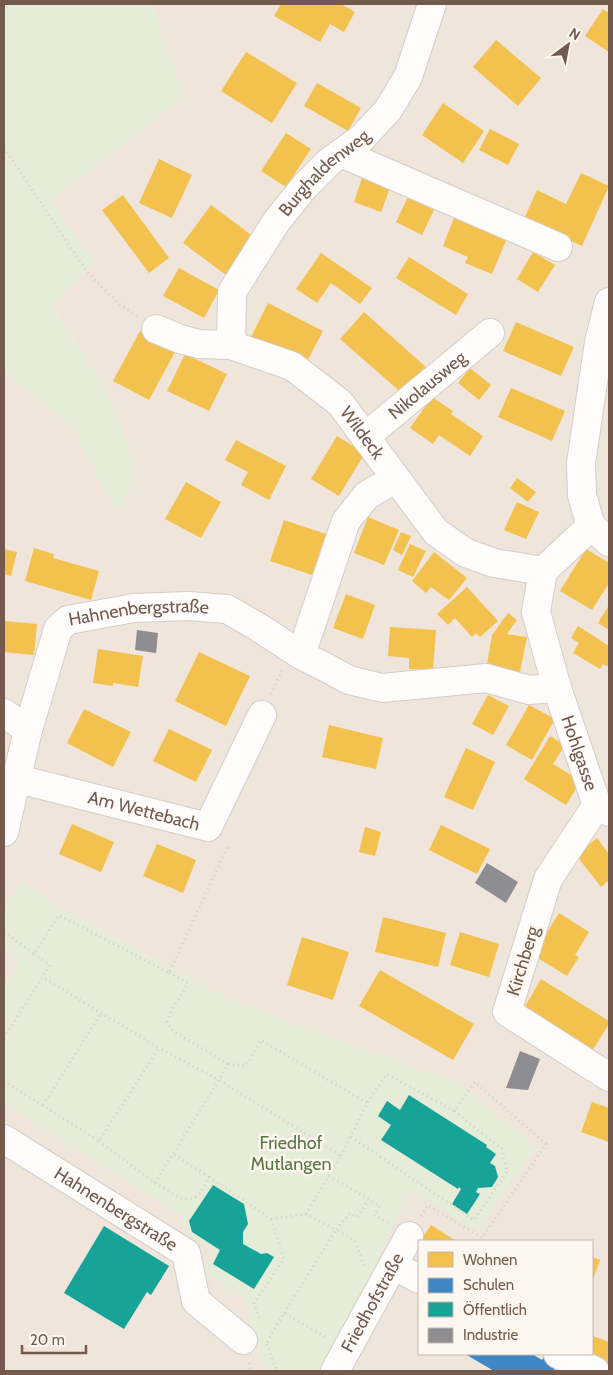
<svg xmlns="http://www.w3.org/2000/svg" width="613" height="1375" viewBox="0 0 613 1375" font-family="Cabin,sans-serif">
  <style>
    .residential { fill: #efe5da; fill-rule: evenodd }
    .green { fill: #e5ecd8 }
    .homes { fill: #f2c14e }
    .schools { fill: #3f88c5 }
    .public { fill: #17a398 }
    .industry { fill: #8d8d92 }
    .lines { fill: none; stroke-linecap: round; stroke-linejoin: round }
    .minor-casing { stroke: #d4cec8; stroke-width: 30 }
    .path { stroke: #d8d0cc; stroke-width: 3; stroke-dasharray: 1 4; stroke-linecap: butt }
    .minor { stroke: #fefdfc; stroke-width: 28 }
    .labels { text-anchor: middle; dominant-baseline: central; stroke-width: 5; stroke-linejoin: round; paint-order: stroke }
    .street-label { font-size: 18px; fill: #745a4d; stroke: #fef7ef }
    .park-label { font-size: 18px; fill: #577946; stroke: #fef7ef }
  </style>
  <rect width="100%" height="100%" fill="#f7f2ec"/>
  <path class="residential" d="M152,4H609V1371H323L386,1260L378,1253L411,1191L285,1020L221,994L64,910L23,882L4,911V373L71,425L116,512L107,391L51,305L94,262L51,200L184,97ZM419,1241H592V1354H419Z
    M4,948L21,959L4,987Z
    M4,1103L185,1218L183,1230L214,1251L204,1273L244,1298L264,1371H4Z"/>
  <path class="green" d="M4,4H152L184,97L51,200L94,262L51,306L107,391L139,472L116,513L71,425L4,373Z
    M23,882L64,910L221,994L285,1020L459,1083L537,1147L478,1231L411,1191L378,1253L386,1260L323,1371H264L244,1298L204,1273L214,1251L183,1230L185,1218L4,1103V987L21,959L4,948V911Z"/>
  <path class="homes" d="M281,4H341L355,12L344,32L330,24L320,42L274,16Z
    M603,9L609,13V52L585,36Z
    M496,40L541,78L518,106L473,67Z
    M246,52L297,83L272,123L221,91Z
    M317,83L361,108L348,131L304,106Z
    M443,103L484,131L463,163L422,135Z
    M490,129L519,144L508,165L479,150Z
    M286,133L311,149L286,187L261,171Z
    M159,159L192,175L172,218L139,203Z
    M581,173L609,186L582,246L524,219L537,190L566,204Z
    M362,178L390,188L381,212L354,202Z
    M123,195L169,258L149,273L102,210Z
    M408,197L434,210L422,235L396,222Z
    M211,205L254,237L226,275L183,243Z
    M455,215L508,236L492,274L465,263L468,257L443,246Z
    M533,252L555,265L538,292L517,279Z
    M321,253L372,288L360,304L331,283L317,303L296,289Z
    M409,257L468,294L456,315L396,278Z
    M179,268L219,290L204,318L163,296Z
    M268,303L323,331L305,365L251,337Z
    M364,312L427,368L404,395L340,339Z
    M516,322L574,347L561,376L503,351Z
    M140,331L176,350L149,400L113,381Z
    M185,354L227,374L209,411L167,391Z
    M470,368L491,385L479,400L458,383Z
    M511,388L565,411L552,441L498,417Z
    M432,397L453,411L451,414L483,436L470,456L439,435L433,444L410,428Z
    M337,436L365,453L339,496L311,479Z
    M236,440L286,466L269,500L241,485L248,472L225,460Z
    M517,478L536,492L528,502L510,488Z
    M186,482L221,502L201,538L165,519Z
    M517,502L539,512L526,539L504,530Z
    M368,517L399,530L384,565L354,553Z
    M284,520L326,534L312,575L270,561Z
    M401,532L411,536L402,555L393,550Z
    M410,544L426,551L413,577L398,570Z
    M34,548L54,554L53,558L99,571L91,600L25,581Z
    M4,549L17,552L11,576L4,574Z
    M586,549L609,563V583L592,610L560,591Z
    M434,552L467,578L449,600L431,587L426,593L412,581Z
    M467,587L498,621L480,637L476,633L472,637L455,618L448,625L437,614Z
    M346,594L375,605L363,639L333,628Z
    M609,605V630L598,623Z
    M508,613L517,620L507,634L527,637L519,677L486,670L492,635Z
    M4,621L37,624L34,655L4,652Z
    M578,626L609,646V667L603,664L600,669L573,653L579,643L571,638Z
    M390,627L436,630L433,670L409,669V658L388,656Z
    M98,649L143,656L138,687L113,683V686L93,683Z
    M199,652L250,676L226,726L175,701Z
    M488,695L509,706L493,735L472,724Z
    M529,705L555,719L532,760L506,745Z
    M84,709L131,732L113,767L67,743Z
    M329,725L383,738L376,769L322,757Z
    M169,729L212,750L196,782L153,761Z
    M550,736L565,745L553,764L581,781L566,805L524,779Z
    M466,748L495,762L473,810L444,797Z
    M72,824L114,842L101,872L59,854Z
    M441,825L490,849L477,874L429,850Z
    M365,827L381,832L375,856L359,852Z
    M597,838L609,854V880L601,887L576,855Z
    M157,844L196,860L183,893L143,876Z
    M559,913L589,932L575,955L579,957L567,976L533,955Z
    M383,917L446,933L438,967L375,952Z
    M460,932L499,944L489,977L450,965Z
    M302,937L349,952L333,1000L287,985Z
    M380,970L474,1024L453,1060L359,1006Z
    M541,979L609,1021V1024L592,1051L523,1010Z
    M592,1102L609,1108V1142L581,1132Z
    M431,1225L456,1241H420Z
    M592,1257L600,1260L592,1282Z
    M593,1336L609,1342V1367L584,1358L586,1354H592Z"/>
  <path class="schools" d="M465,1354H532L542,1360L546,1354L561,1359L553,1371H494Z"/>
  <path class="public" d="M409,1095L487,1145L486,1147L496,1154L490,1163L495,1166L498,1177L492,1187L478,1188L476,1192L480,1194L467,1214L452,1204L461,1189L459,1187L458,1189L381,1140L391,1125L378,1116L387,1101L400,1110Z
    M213,1185L244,1204L248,1224L243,1232V1244L261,1254L267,1253L274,1257L254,1289L213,1264L220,1250L192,1232L189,1221Z
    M104,1226L169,1266L151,1295L147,1292L124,1329L64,1293Z"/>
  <path class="industry" d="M137,630L158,633L156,653L135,650Z
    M487,863L518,882L506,903L475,883Z
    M520,1051L540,1059L528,1090L506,1088Z"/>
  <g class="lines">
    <g class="minor-casing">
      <g id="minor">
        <path d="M341,153L558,247"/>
        <path d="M609,302L599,342L581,463L582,495L591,526L609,542"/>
        <path id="s1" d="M156,329L180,339L199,344L231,345L292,366L340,403L436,532L466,553L494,563L543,571"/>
        <path id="s2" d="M231,345L232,292L276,222L305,186L330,161L362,138L388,110L408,77L432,4"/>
        <path id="s3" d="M365,437L490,333"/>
        <path id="s4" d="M591,526L543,571L536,612L557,688L597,805L609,812"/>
        <path d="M301,655L346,521L367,495L395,479"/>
        <path d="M4,713L28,730"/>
        <path id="s5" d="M18,779L208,827L262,715"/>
        <path d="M597,805L548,879L507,1012L609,1077"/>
        <path id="s6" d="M4,832L28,730L58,629L68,620L134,608L188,606L227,609L258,627L301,655L327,668L349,680L382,688L486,678L529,690L557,688"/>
        <path id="s7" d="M4,1139L186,1253L196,1301L243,1340"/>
        <path d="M393,1265L419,1279"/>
        <path d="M558,1354L595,1371"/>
        <path id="s8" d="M335,1371L409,1236"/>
      </g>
    </g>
    <path class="path" d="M4,148L88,273L119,304L137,316
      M271,694L282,670
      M4,932L34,954L59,915L169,973L227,848L224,845
      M169,973L188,983L170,1013L167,1022L173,1031L228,1064L219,1080L341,1156L306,1214
      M4,1038L50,965L34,954
      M228,1064L246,1066L261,1040L367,1103
      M4,1081L99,1141L159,1048L42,977
      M43,1105L101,1013
      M351,1137L474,1220L507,1172L502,1149L454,1111
      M99,1141L155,1183L219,1080L159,1048
      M341,1156L367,1103L387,1074L454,1111L475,1082L546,1144L482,1238L428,1205L421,1216
      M329,1176L380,1206L374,1215L390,1224
      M209,1177L271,1219L284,1259L254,1303L260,1321
      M155,1183L180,1198L192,1199L201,1193L209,1177L173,1154
      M271,1219L306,1214L336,1230L350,1213L357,1217L369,1200
      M284,1313L336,1230L355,1241L364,1267
      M267,1342L284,1313L327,1338
      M267,1344L277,1371
      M249,1363L251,1371"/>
    <use href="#minor" class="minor"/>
  </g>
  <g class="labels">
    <g class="street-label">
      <text stroke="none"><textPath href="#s2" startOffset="205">Burghaldenweg</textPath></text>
      <text stroke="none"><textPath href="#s3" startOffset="81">Nikolausweg</textPath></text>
      <text stroke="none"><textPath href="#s1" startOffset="240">Wildeck</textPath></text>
      <text stroke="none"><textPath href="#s6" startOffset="295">Hahnenbergstraße</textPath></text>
      <text stroke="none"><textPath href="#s4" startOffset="255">Hohlgasse</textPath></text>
      <text stroke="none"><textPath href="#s5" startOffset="130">Am Wettebach</textPath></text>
      <text transform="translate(523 961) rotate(-73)">Kirchberg</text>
      <text stroke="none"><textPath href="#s7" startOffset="132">Hahnenbergstraße</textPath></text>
      <text stroke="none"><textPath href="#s8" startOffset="78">Friedhofstraße</textPath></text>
    </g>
    <g class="park-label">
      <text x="291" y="1143">Friedhof<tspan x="291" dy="21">Mutlangen</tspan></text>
    </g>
  </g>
  <rect width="613" height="1375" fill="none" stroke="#745a4d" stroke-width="10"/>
  <rect x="418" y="1240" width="175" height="115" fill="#fef7ef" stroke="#c7b8ae"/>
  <rect x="428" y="1252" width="25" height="15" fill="#f2c14e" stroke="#c7b8ae"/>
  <text x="463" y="1265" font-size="15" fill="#745a4d">Wohnen</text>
  <rect x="428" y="1278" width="25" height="15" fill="#3f88c5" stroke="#c7b8ae"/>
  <text x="463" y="1290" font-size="15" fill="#745a4d">Schulen</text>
  <rect x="428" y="1302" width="25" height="15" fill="#17a398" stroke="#c7b8ae"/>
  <text x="463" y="1315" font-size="15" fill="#745a4d">Öffentlich</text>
  <rect x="428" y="1328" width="25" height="15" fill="#8d8d92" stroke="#c7b8ae"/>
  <text x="463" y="1340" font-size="15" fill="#745a4d">Industrie</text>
  <g transform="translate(568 45) rotate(32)" stroke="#fef7ef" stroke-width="4" paint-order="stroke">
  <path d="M0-4L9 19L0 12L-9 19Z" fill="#745a4d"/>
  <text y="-8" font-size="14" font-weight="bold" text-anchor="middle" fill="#745a4d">N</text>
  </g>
  <path d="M22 1345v8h64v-8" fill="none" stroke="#745a4d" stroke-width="2.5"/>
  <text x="30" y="1345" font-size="15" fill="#745a4d" stroke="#fef7ef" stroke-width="4" paint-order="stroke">20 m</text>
</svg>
